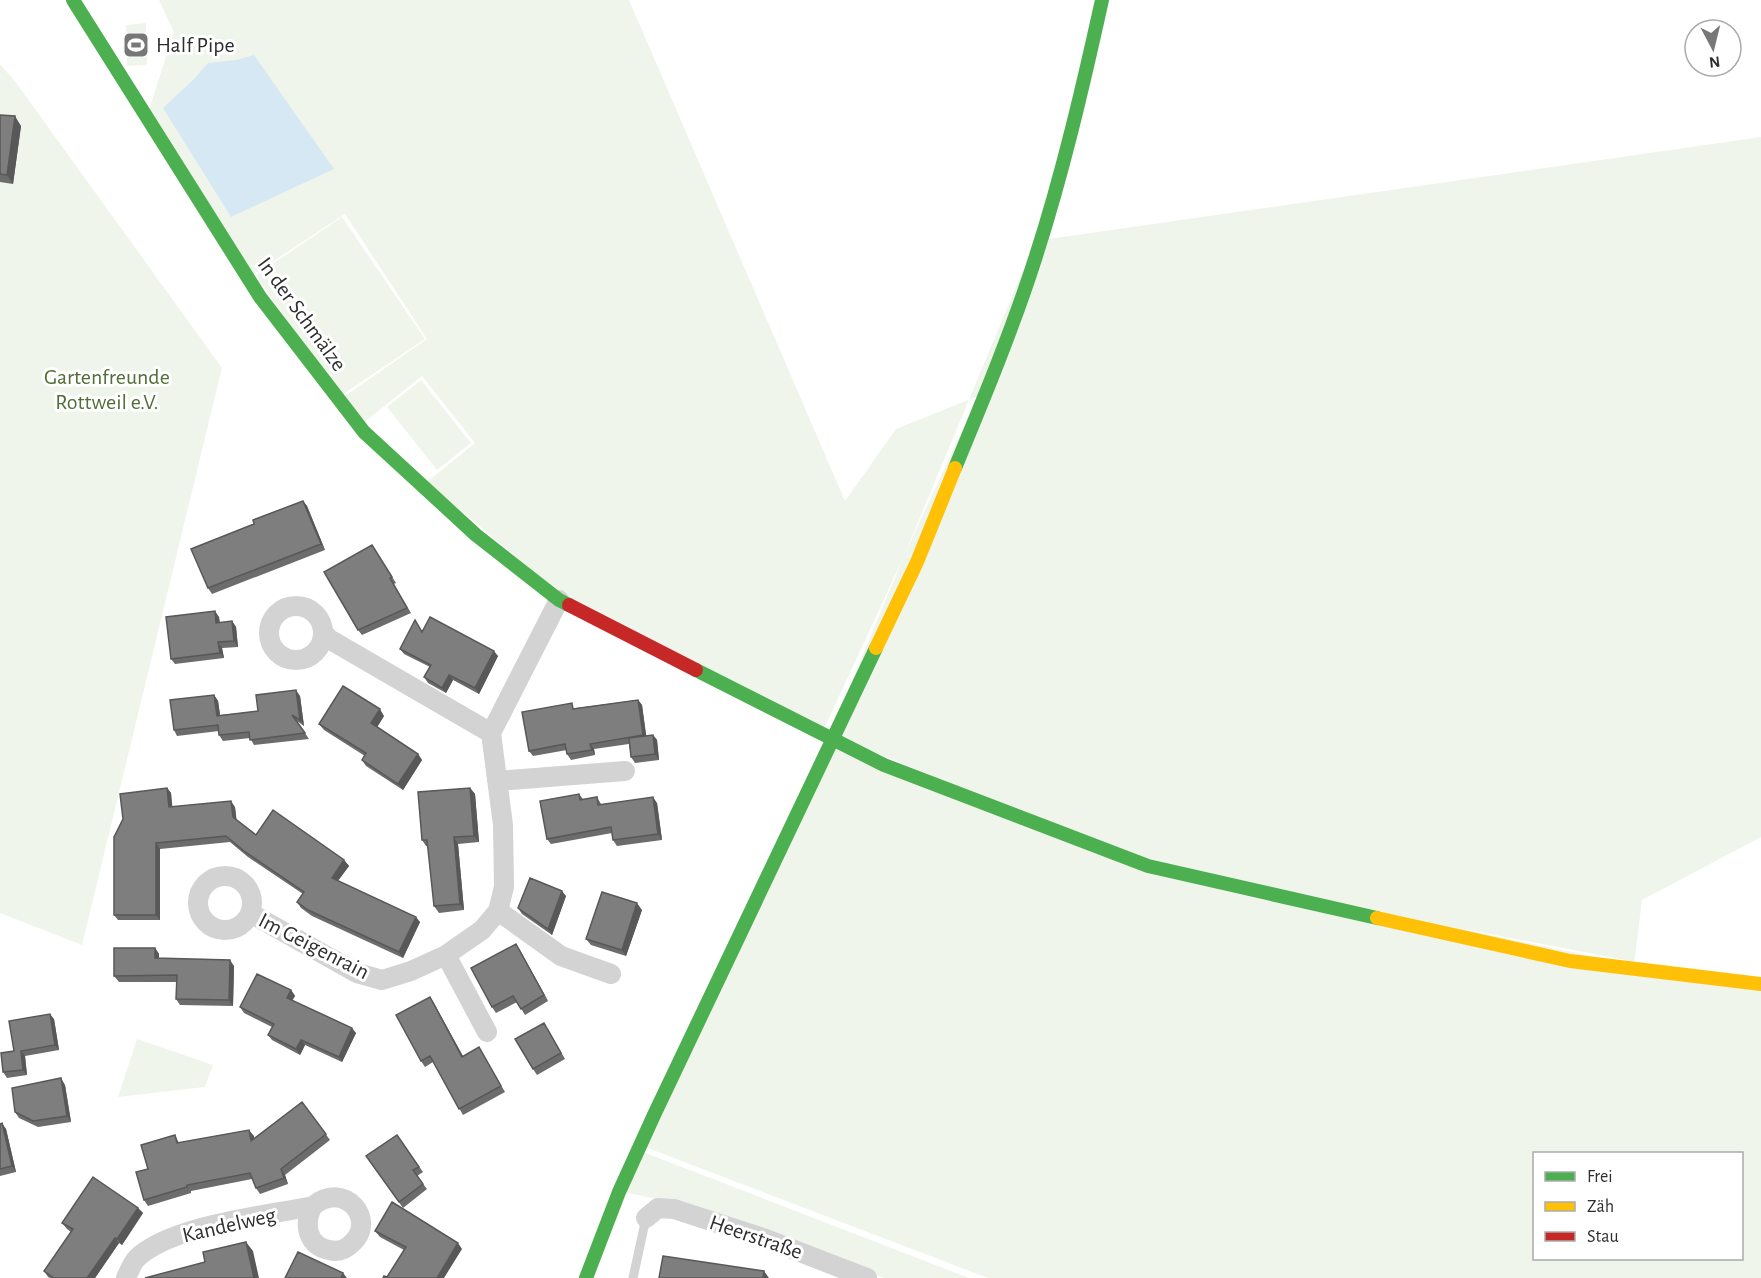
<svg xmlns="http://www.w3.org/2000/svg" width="1761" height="1278" viewBox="0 0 1761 1278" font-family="'Alegreya Sans',sans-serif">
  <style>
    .green { fill: #f0f5eb; fill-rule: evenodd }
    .water { fill: #d6e8f3 }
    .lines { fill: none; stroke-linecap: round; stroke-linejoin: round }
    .lane { stroke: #d3d3d3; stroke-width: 9 }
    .street { stroke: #d3d3d3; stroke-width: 20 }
    .fast { stroke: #4caf50; stroke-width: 14 }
    .slow { stroke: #ffc107; stroke-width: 14 }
    .jam { stroke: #c62828; stroke-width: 14 }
    .wall { fill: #6c6c6c }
    .shaded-wall { fill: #585858 }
    .building { fill: #7e7e7e; stroke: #585858; stroke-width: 1.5 }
    .labels { text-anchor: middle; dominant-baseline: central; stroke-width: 6; stroke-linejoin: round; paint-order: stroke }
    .poi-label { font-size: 22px; fill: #2e2e2e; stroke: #fff; text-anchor: start }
    .street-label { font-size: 22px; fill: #2e2e2e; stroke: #fff }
    .park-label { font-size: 22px; fill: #516d38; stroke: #fff }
  </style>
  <rect width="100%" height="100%" fill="#fff"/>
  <path class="green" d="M159,0H629L845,501L896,429L978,396L823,731L560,594L427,482L475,443L422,376L362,424L342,398L427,339L345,214L251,276L149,110L174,32Z
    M146,23L147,65L127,66L126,25Z
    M0,64L17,84L222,368L82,945L0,913Z
    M1761,137V837L1642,900L1634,965L1150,864L830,734L1035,241Z
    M342,217L425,339L339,397L256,275Z
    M421,380L471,443L437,470L387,407Z
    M826,739L1146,868L1761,986V1278H988L640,1145ZM1534,1154H1742V1258H1534Z
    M137,1039L213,1065L205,1087L118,1097Z
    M638,1150L969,1278H884L664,1201L620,1191Z"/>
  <path class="water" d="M254,55L334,169L231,217L163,108L194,79L208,63L236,60Z"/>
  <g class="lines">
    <path class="lane" d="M633,1278L646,1218"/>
    <path class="street" d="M269 633a27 27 0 1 1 54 0a27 27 0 1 1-54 0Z
      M324,633L329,639L491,733
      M497,781L625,771
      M198 903a27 27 0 1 1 54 0a27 27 0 1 1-54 0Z
      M498,911L561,956L611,974
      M250,913L357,973L382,980L411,971L446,955L482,930L498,911L504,887L503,825L491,733L559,600
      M446,955L487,1032
      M646,1218L658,1208L674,1209L766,1239L867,1278
      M126,1278C129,1272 132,1263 137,1258C172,1225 265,1216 313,1206C346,1179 378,1222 351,1244C345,1250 337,1252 329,1250C307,1246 303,1223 313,1206"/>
    <path class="fast" d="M73,0L260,297L364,432L476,535L559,600L569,605
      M955,468C984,398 1013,328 1036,256C1063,172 1083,86 1102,0
      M696,670L884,765L1148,866L1377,918
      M586,1278L619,1192L654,1115L876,648"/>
    <path class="slow" d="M876,648L917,562L955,468
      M1377,918L1570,961L1761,984"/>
    <path class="jam" d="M569,605L696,670"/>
  </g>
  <path class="wall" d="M0,115L21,126L13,184L0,182Z
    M303,501L307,506L325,550L212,594L208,588Z
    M372,545L396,583L394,584L411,613L362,635L358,630Z
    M219,617L220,623L232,621L236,627L238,647L222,648L224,658L175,664L171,659Z
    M422,632L498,656L479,694L453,680L446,693L428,683L424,677L430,667L404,654L400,649Z
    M214,695L218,701L220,715L258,711L300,696L304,726L297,721L309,739L254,745L250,738L223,741L219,735V731L177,736L174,730Z
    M638,700L642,705L646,736L653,735L657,740L659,760L635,763L631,757L629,744L594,749L595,755L571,760L567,754V750L533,756L529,751L576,708Z
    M384,716L377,727L418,754L422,760L403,790L366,766L362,760L365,756L324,730L319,724Z
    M167,788L171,793L172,807H235L236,820L256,835L344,860L349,866L338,881L420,922L403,958L312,916L301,908L297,902L303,894L248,857L230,842L160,849V920H118L114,915Z
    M470,788L475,794L479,842L458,844L464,910L439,913L434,906L428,846H426L422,840Z
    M579,794L583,799L597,797L601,804L657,803L662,840L617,846L613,840L612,833L551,844L547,839Z
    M566,896L552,935L522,914L518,908Z
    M642,910L626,956L591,945L586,939Z
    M516,944L548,1001L525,1015L517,1002L496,1013L492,1007Z
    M155,948L159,954V958L234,966L233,1006L180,1005L176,999V982H119L114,976Z
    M291,990L295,996L292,1000L356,1033L342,1062L305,1045L300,1055L272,1040L268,1035L272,1027L244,1013L240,1007Z
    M430,997L463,1056L479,1047L505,1092L463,1115L433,1062L425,1067L421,1061Z
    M54,1019L59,1050L25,1056L27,1075L7,1078L3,1072L14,1051Z
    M548,1029L565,1059L537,1075L533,1069Z
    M65,1085L71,1122L38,1127L19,1118L15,1112Z
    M302,1102L330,1140L285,1175L288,1184L260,1194L256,1188L252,1179L191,1191V1193L148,1206L144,1200L175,1135L179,1143L254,1136V1139Z
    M0,1124L6,1129L16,1172L0,1176Z
    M397,1135L423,1172L417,1176L427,1189L403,1208L366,1156Z
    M138,1208L143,1213L122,1245L119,1243L95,1278H50L48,1277L44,1271L71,1232L67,1229L62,1223Z
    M375,1231L462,1249L387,1277L404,1250L380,1237Z"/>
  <path class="shaded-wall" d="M15,116L21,126L13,184L7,175Z
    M303,501L307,506L325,550L321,544Z
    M215,611L219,617L220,629L216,623Z
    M232,621L236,627L238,647L234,641Z
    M218,642L222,648L224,658L220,653Z
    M494,651L498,656L479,694L475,688Z
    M449,675L453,680L446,693L442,688Z
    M296,690L300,696L304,726L300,720Z
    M214,695L218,701L221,721L217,716Z
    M638,700L642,705L647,741L643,735Z
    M380,709L384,716L376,729L371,723Z
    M653,735L657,740L659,760L655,754Z
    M590,744L594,749L595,755L592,750Z
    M418,754L422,760L403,790L398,784Z
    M167,788L171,793L173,813L169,807Z
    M470,788L475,794L479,842L474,836Z
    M653,797L657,803L662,840L658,834Z
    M231,801L235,807L237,823L233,817Z
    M454,837L458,844L464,910L460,904Z
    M156,843L160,849V920L156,915Z
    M344,860L349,866L336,883L332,878Z
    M562,891L566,896L552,935L548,929Z
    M637,903L642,910L626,956L622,950Z
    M416,917L420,922L403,958L399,952Z
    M516,944L520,950L548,1001L544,995Z
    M155,948L159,954V964L155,958Z
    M230,960L234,966L233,1006L229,1000Z
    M291,990L295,996L291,1003L287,998Z
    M430,997L434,1003L466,1062L462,1057Z
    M50,1014L54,1019L59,1050L55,1045Z
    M352,1028L356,1033L342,1062L339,1057Z
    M301,1040L305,1045L300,1055L296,1049Z
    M21,1051L25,1056L27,1075L23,1070Z
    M61,1078L65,1085L71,1122L67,1116Z
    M2,1123L6,1129L16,1172L12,1166Z
    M249,1130L254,1136L256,1147L251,1141Z
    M281,1169L285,1175L288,1184L284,1178Z
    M138,1208L143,1213L122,1245L117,1239Z
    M115,1238L119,1243L95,1278H87Z
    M246,1242L253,1251L259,1278H254Z
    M458,1243L462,1249L444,1278H437Z
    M764,1271L769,1278H763Z
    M343,1273L347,1278H341Z"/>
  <path class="building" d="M0,115L15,116L7,175L0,174Z
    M303,501L321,544L208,588L191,549L254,524L253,520Z
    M372,545L392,577L390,578L407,608L358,630L324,572Z
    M215,611L216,623L232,621L234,641L218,642L220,653L171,659L166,617Z
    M430,617L494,651L475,688L449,675L442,688L424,677L431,665L400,649L415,620L422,632Z
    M343,686L380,709L371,723L418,754L398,784L362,760L366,753L319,724Z
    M296,690L300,720L292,715L305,733L250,740L249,732L219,735L218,725L174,730L170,700L214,695L217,716L258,711L256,695Z
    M638,700L643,735L590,744L592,750L567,754L565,744L529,751L522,712L572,703L573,709Z
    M653,735L655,754L631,757L629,738Z
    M167,788L169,807L231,801L233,817L256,835L273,810L344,860L332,878L416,917L399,952L308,910L297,902L304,892L244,851L226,836L156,843V915H114V837L123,819L120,794Z
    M470,788L474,836L454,837L460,904L434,906L427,840H422L418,792Z
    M579,794L580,800L597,797L598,805L653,797L658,834L613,840L611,827L547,839L540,801Z
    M530,878L562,891L548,929L518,908Z
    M602,892L637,903L622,950L586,939Z
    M516,944L544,995L521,1009L513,996L492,1007L471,968Z
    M114,948H155V958L230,960L229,1000L176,999L177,975L114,976Z
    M257,974L291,990L287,998L352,1028L339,1057L301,1040L296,1049L268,1035L274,1024L240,1007Z
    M430,997L462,1057L479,1047L501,1086L459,1109L430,1056L421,1061L396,1015Z
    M50,1014L55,1045L21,1051L23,1070L3,1072L1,1053L14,1051L9,1021Z
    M544,1023L561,1053L533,1069L515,1039Z
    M61,1078L67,1116L33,1121L15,1112L12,1088Z
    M302,1102L326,1134L281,1169L284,1178L256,1188L250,1173L187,1185V1187L144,1200L136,1172L148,1169L141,1145L175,1135L177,1143L249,1130L251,1141Z
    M2,1123L12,1166L0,1169V1124Z
    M397,1135L419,1167L413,1170L423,1184L399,1202L366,1156Z
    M93,1177L138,1208L117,1239L115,1238L87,1278H54L44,1271L73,1229L62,1223Z
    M392,1202L458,1243L437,1278H383L384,1276L387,1277L406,1247L375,1231Z
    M246,1242L254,1278H145L205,1262L203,1252Z
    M298,1252L343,1273L341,1278H285Z
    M663,1256L764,1271L763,1278H659Z"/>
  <defs>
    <g id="stadium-square" transform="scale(1.35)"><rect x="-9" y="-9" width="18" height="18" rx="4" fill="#777" stroke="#fff"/><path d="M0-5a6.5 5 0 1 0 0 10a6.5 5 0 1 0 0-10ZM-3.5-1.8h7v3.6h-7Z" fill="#fff"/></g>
  </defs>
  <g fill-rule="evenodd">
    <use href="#stadium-square" x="136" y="45"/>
  </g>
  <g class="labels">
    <g class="poi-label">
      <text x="156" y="45">Half Pipe</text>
    </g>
    <g class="street-label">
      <text transform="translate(302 314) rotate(54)">In der Schmälze</text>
      <text transform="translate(314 946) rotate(27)">Im Geigenrain</text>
      <text transform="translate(229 1225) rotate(-13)">Kandelweg</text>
      <text transform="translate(756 1237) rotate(19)">Heerstraße</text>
    </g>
    <g class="park-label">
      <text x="107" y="377">Gartenfreunde<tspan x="107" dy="25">Rottweil e.V.</tspan></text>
    </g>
  </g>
  <rect x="1533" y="1152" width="210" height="108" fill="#ffffff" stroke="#ababab" stroke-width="1.5"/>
  <rect x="1545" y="1172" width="30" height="9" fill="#4caf50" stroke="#ababab" stroke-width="1.5"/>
  <text x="1587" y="1182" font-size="18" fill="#2e2e2e">Frei</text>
  <rect x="1545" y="1202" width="30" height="9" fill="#ffc107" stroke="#ababab" stroke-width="1.5"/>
  <text x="1587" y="1212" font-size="18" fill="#2e2e2e">Zäh</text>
  <rect x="1545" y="1232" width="30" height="9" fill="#c62828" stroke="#ababab" stroke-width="1.5"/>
  <text x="1587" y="1242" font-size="18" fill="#2e2e2e">Stau</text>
  <g transform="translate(1713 48) rotate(173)"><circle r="28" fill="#ffffff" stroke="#ababab" stroke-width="1.5"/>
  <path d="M0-4.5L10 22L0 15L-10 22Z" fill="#777777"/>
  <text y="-9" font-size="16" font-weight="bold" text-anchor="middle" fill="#2e2e2e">N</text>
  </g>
</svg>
